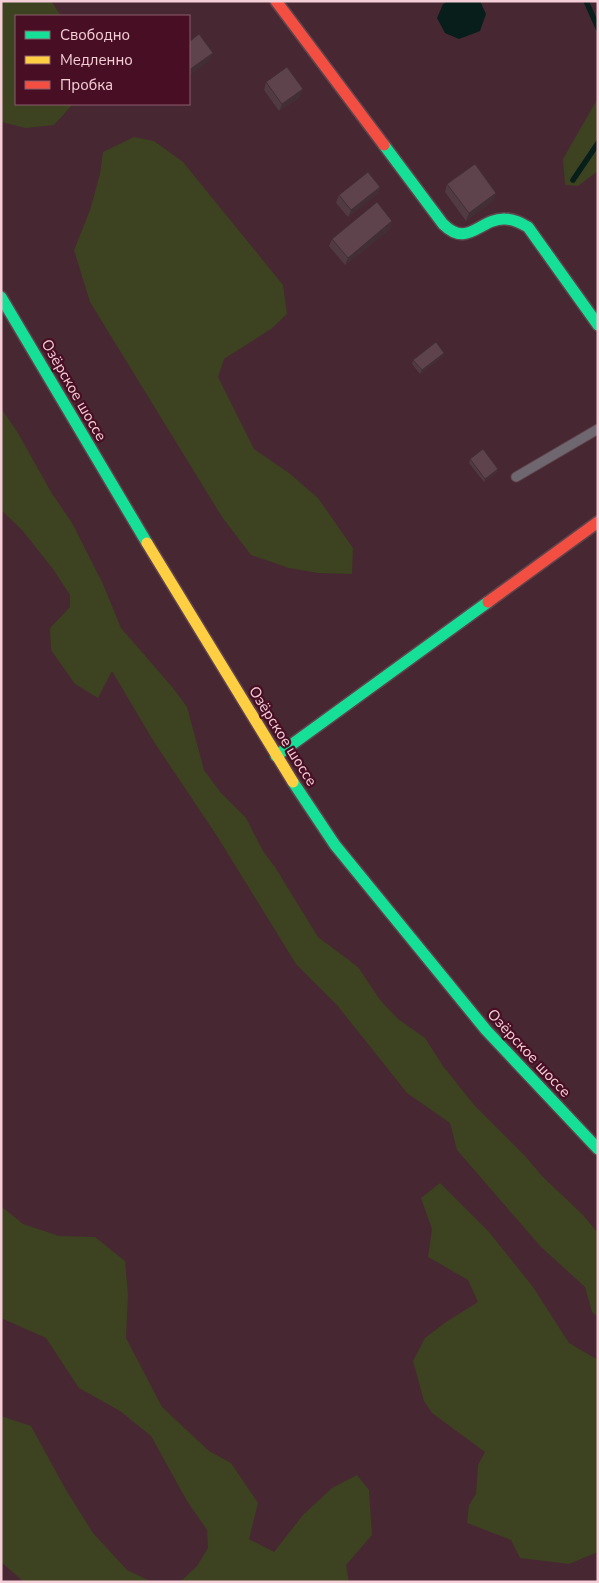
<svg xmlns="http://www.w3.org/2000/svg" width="599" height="1583" viewBox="0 0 599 1583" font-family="'Nunito Sans',sans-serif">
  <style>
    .green { fill: #3d4220 }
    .water { fill: #081e1b }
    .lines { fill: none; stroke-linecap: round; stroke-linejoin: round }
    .stream { stroke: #081e1b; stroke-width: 5.5 }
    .lane-casing { stroke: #60444d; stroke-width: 11 }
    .fast-casing { stroke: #60444d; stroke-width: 14 }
    .slow-casing { stroke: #60444d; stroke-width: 14 }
    .jam-casing { stroke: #60444d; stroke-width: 14 }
    .lane { stroke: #6e6770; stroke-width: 9 }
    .fast { stroke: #16e098; stroke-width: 11 }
    .slow { stroke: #ffcf43; stroke-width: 11 }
    .jam { stroke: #f24e42; stroke-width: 11 }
    .wall { fill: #513a41 }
    .shaded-wall { fill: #422f35 }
    .building { fill: #5e434c; stroke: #422f35 }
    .labels { text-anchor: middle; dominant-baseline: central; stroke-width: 4.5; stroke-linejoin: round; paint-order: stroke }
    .street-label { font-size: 15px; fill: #f5cfd8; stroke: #480f24 }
  </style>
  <rect width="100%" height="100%" fill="#472732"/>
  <path class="green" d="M1,1H51L61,16H16V104H73L54,125L26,128L1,122Z
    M598,98V171L578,186L565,185L563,159Z
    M134,137L154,141L183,162L283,285L287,314L271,329L224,359L218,377L254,449L289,473L318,498L353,548L352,574L318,573L289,568L251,555L222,517L90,302L74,250L90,210L100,174L103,152Z
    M1,408L18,433L51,492L72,523L103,584L121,628L173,688L187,707L204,770L221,793L246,818L263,851L275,867L318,937L358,967L380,1000L398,1019L425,1038L443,1066L475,1106L526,1157L542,1176L583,1215L598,1233V1317L592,1312L585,1287L541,1247L457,1150L450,1123L407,1093L337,1005L296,964L217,836L154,742L112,671L98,698L75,684L51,650L50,628L70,607V595L53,569L22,530L1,510Z
    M440,1183L489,1232L533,1287L569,1343L598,1360V1552L569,1564L520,1558L511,1540L467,1523L469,1505L476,1494L478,1465L485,1452L432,1413L424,1401L413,1361L425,1338L446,1322L478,1302L468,1280L428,1257L432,1229L421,1198Z
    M1,1206L23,1224L59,1236L95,1237L125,1261L128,1294L126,1338L162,1407L209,1451L231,1463L258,1503L249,1539L274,1552L303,1515L332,1488L357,1475L369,1490L372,1535L346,1565L349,1582H180L197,1566L208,1548L207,1530L187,1501L151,1436L120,1411L79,1388L46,1338L1,1318Z
    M1,1416L31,1426L66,1490L93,1533L127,1570L152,1582H24L1,1562Z"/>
  <path class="water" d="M449,1H480L486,14L480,31L459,39L445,33L437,18L443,4Z"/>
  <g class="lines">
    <path class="stream" d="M586,1L598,28
      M573,180L598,143"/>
    <g class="lane-casing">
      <path id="lane" d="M516,477L598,429"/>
    </g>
    <g class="fast-casing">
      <path id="fast" d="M384,145L443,224C468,249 480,218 505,219C514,219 521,223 528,227L598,325
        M1,297L147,543
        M276,756L488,602
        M293,782L335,845L486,1030L598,1149"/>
    </g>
    <g class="slow-casing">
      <path id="slow" d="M147,543L293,782"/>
    </g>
    <g class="jam-casing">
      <path id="jam" d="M276,1L384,145
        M488,602L598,522"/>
    </g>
    <use href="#lane" class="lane"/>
    <use href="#fast" class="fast"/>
    <use href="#slow" class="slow"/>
    <use href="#jam" class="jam"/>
  </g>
  <path class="wall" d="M266,82L300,97L279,111L264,90Z
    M447,184L494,200L466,221L445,192Z
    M380,187L377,194L348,217L336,203L339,195Z
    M390,229L345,265L329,246L332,239Z
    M444,353L443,356L420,374L412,364L413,360Z
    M470,459L498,469L496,473L484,482L469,463Z"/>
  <path class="shaded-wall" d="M213,53L210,60L189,76V70Z
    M303,89L300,97L279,111L282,104Z
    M380,187L377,194L348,217L351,210Z
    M496,193L494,200L466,221L469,213Z
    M392,221L390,229L345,265L348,258Z
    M444,353L443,356L420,374L422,370Z
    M498,469L496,473L484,482L485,479Z"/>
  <path class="building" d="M199,34L213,53L189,70V42Z
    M287,67L303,89L282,104L266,82Z
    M475,164L496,193L469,213L447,184Z
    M368,172L380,187L351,210L339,195Z
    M377,202L392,221L348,258L332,239Z
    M436,342L444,353L422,370L413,360Z
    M483,449L498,469L485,479L470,459Z"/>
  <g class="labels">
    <g class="street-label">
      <text transform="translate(74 390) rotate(60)">Озёрское шоссе</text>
      <text transform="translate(283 736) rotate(58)">Озёрское шоссе</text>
      <text transform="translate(529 1053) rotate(47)">Озёрское шоссе</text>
    </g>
  </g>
  <rect width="599" height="1583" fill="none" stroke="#f5cfd8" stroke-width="5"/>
  <rect x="15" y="15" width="175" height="90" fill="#480f24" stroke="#8d5c6c"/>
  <rect x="25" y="31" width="25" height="8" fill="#16e098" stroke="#8d5c6c"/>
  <text x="60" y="40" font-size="15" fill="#f5cfd8">Свободно</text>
  <rect x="25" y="56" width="25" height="8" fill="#ffcf43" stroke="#8d5c6c"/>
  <text x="60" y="65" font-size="15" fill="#f5cfd8">Медленно</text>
  <rect x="25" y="81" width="25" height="8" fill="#f24e42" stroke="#8d5c6c"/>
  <text x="60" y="90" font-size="15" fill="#f5cfd8">Пробка</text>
</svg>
